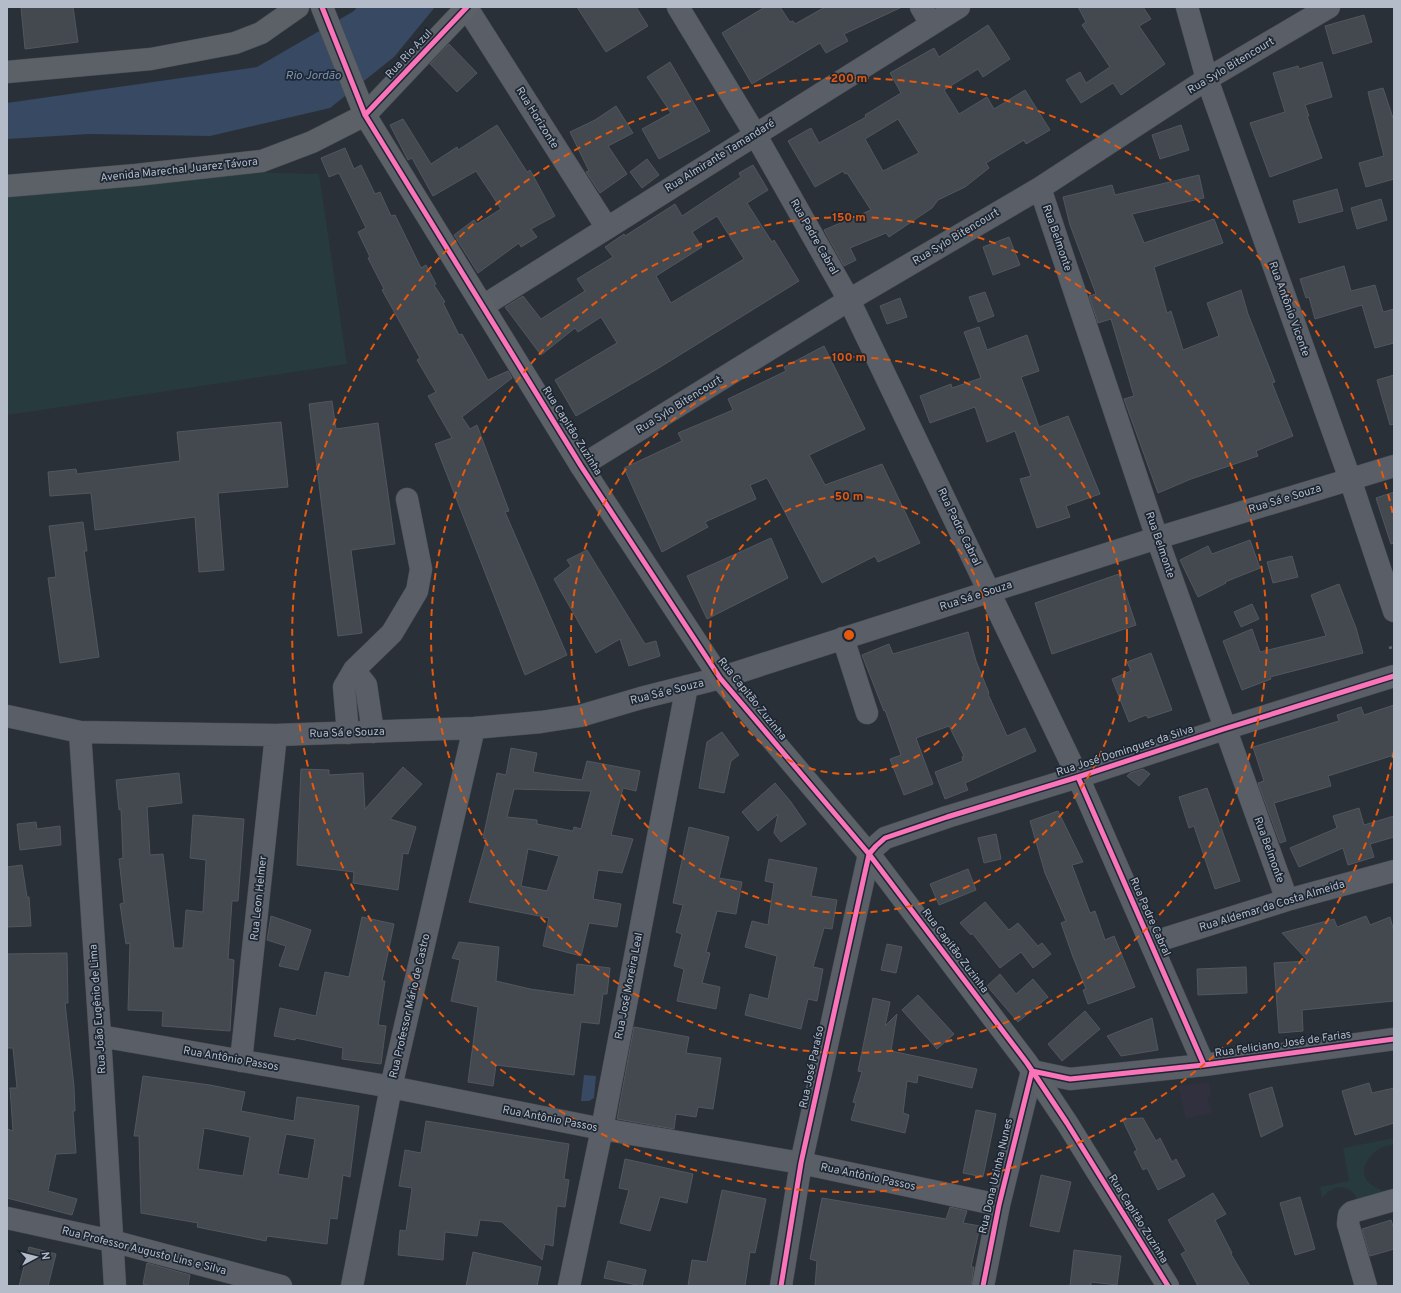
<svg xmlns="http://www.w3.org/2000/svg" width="1401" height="1293" viewBox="0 0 1401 1293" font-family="Overpass,sans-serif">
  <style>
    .medical { fill: #31303e }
    .green { fill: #273a3e }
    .water { fill: #384963 }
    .building { fill: #444950; stroke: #52575f; fill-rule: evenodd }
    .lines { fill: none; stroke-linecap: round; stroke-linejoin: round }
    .minor-casing { stroke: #484c53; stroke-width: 23 }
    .major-casing { stroke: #484c55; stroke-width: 23 }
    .path { stroke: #5d636a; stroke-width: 2.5; stroke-dasharray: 3 3; stroke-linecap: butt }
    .minor { stroke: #5a5e66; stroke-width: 22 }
    .major { stroke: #5c6168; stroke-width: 22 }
    .cycleway-casing { stroke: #1d2633; stroke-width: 8 }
    .cycleway { stroke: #fb73b8; stroke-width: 5 }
    .ring { fill: none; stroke: #e8590c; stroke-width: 2; stroke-dasharray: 7 5 }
    .labels { text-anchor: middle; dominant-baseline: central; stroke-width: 3.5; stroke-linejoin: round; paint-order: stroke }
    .street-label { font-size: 11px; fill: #b4bcc9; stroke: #1d2633 }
    .water-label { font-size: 12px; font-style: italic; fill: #7c92b1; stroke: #1d2633 }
    .centre { fill: #e8590c; stroke: #1d2633; stroke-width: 2 }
    .ring-label { font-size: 12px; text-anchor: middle; font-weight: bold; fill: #e8590c; stroke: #1d2633; stroke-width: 3.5; stroke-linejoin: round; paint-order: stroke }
  </style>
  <rect width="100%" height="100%" fill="#2a3038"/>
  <path class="medical" d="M1209,1082L1211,1096L1207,1098L1212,1113L1186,1119L1178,1086Z"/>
  <path class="green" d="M86,168L319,174L347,364L7,415V175Z
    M1394,1138V1144C1389,1146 1383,1146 1379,1149C1371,1153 1360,1168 1365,1177C1369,1187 1385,1191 1394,1195L1358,1201C1352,1183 1331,1184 1322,1199L1320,1187L1349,1181L1343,1148Z"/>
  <path class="water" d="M357,7H435L394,57L330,108L210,136L89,134L7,139V103L257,67L354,11Z
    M584,1075L596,1076L594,1098L589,1101H581Z"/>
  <path class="building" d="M21,7H73L78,42L25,49Z
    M577,7H636L648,26L606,52Z
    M765,7H780L790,22L793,21L795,24L825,7H902L844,34L848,41L826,53L820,43L752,84L722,33Z
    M1078,7H1143L1151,19L1139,26L1165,64L1121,95L1113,83L1081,103L1066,80L1080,72L1086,83L1110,67L1082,25L1086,22Z
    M1364,15L1372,42L1333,54L1325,26Z
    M988,25L1010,59L983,77L978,69L944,90L959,114L987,97L994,109L1025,90L1050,130L1026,144L1024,140L986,163L989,168L965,187L938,200L932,208L889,237L886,233L850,248L856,260L844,266L824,230L871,210L847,173L845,174L843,171L815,187L788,141L811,128L819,143L866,117L865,115L901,93L890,73L934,48L939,57ZM898,119L919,153L883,171L865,139Z
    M449,44L477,73L457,92L430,64Z
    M670,62L710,131L659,159L642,129L671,113L647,77Z
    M1322,62L1332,97L1305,105L1309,116H1307L1322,158L1270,177L1250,123L1285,112L1273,73L1298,66L1299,69Z
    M1383,88L1394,121V179L1366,187L1359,163L1384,156L1368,92Z
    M616,106L633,133L608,146L627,174L600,193L586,172L589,171L570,132L595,120Z
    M403,119L431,164L457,147L458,150L497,125L527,172L530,170L555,216L531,229L537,237L521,247L519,243L478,273L454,235L474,220L477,224L501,209L476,171L433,196L412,158L408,160L390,125Z
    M1181,125L1189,150L1160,159L1152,135Z
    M345,148L354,169L361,165L375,194L380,192L391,216L395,215L421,268L426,265L436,284L434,285L445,302L443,303L459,335L462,334L488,380L508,371L512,378L462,417L470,429L477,425L509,511L505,512L567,655L525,675L435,444L452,438L428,396L436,392L417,360L420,358L382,290L384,289L368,258L370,257L358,232L366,228L339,173L329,177L321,158Z
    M647,159L659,175L642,188L630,172Z
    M753,165L768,190L747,203L772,242L774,240L799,281L657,369L576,416L555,380L617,343L601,317L578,332L575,328L541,355L505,307L523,296L541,319L585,291L577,279L613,257L605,247L624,234L625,236L675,204L682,216L741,177L739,173ZM717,216L744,259L671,303L656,276L702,247L692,232Z
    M1199,175L1204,198L1132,214L1144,243L1214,219L1223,243L1154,267L1167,313L1171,311L1183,350L1219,336L1207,303L1241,290L1248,314L1275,382L1272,383L1293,436L1256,451L1258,456L1191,479L1158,493L1124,399L1134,396L1111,319L1098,323L1089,296L1096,294L1070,225L1063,197L1112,185L1115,195Z
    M1337,189L1343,211L1299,223L1293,201Z
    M1381,199L1387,220L1357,229L1351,208Z
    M1009,237L1020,265L993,275L983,247Z
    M1344,266L1351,291L1375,285L1383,312L1394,309V343L1375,348L1362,305L1315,319L1309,297L1306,298L1300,279Z
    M985,292L994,316L978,322L969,297Z
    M900,298L907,317L887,324L880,306Z
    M979,327L987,350L1027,335L1039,371L1021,377L1039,427L1068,416L1100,494L1066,506L1070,517L1037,528L1020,479L1031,476L1015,431L987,442L975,407L930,423L920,396L951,384L952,388L981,378L964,332Z
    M824,346L865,429L809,455L825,485L882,464L920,543L878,562L875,556L822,583L767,478L750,485L756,499L705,522L708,527L662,552L624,468L682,441L678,433L733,410L728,399L786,371L784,367Z
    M1394,375V424L1390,425L1377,380Z
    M332,401L336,429L378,423L395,544L351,550L362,633L338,636L309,404Z
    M281,422L288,487L218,493L224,570L199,572L195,517L95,530L91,493L50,496L48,472L76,469L77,474L180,461L177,432Z
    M1394,492V543L1391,544L1376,498Z
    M83,522L87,551H84L99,657L60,663L48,578L56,577L49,526Z
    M771,538L788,578L707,619L687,576Z
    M1250,540L1260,568L1225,582L1226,583L1198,597L1180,560L1208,546L1212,554Z
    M587,550L645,644L656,641L660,656L629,666L620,639L596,653L554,579L571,566L567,560Z
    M1292,556L1298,577L1273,583L1267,562Z
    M1119,574L1136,625L1052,654L1035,603Z
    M1339,584L1356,628L1363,653L1270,677L1271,679L1242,690L1223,641L1252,629L1260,652L1326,636L1311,595Z
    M1252,604L1259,619L1241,627L1234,612Z
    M968,632L976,661L989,693L988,694L1007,736L1025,728L1036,751L965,783L968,790L945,799L935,772L963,761L962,757L964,756L949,726L916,738L933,784L904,795L890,759L901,755L885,710L884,711L862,655L889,644L893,654Z
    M1151,653L1172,710L1148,718L1146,715L1129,722L1112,679L1131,671L1127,662Z
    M1394,705V755L1328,776L1331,786L1274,803L1286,841L1280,843L1258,783L1264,781L1253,747L1339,721L1337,715L1361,707L1364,715Z
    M722,732L739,755L731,761L724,793L699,788L707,742Z
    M511,748L537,753L533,772L582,780L587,761L640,771L636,791L623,788L611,835L633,839L622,873L598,870L593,899L621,904L617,927L589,923L581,956L543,946L549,918L469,902L487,839L483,838L497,773L506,775ZM514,789L591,791L581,829L574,827L573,831L537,824V820L507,817ZM528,849L559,856L547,891L521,886Z
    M403,767L422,784L390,819L416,827L408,854L403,853L398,890L353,883L354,872L297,865L301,769L329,770V775L363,773L365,809Z
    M1143,769L1150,774L1139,786L1127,776L1130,773Z
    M179,773L182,803L147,807L150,855L163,854L174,948H183L186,910L203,912L206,860L190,858L193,815L244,819L238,901H232L228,959L234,960L230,1031L162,1026L163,1011L128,1010L130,943L126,944L120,904L124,903L119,859L123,858L121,809L119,810L116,780Z
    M775,783L791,802L806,824L781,842L774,833L778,814L758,831L742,812Z
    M1207,788L1240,881L1215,889L1194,826L1189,828L1179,797Z
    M1359,808L1364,825L1394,816V837L1370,844L1374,857L1348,865L1343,848L1299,867L1290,848L1337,828L1333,816Z
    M1058,811L1083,862L1072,865L1090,913L1095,911L1105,940L1114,936L1135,987L1088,1004L1083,990L1086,989L1073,957L1061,923L1066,921L1045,873L1030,821Z
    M36,822L37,829L60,826L61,845L20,850L17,824Z
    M689,827L729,837L719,878L742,882L736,914L717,911L706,952L710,953L702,983L720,987L716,1009L677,1001L684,969L674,966L682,934L676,932L683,905L673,903Z
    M996,834L1001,859L984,863L978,838Z
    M769,859L817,868L811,896L837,900L832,929L824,928L813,967L823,969L817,1001L808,999L801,1029L745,1015L750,994L768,999L777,956L745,947L752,921L768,925L774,883L765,881Z
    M22,865L27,897H29L31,926L7,927V867Z
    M968,869L976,890L939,905L930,884Z
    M985,902L1009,930L1018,923L1038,946L1042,943L1051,954L1033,968L1021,952L1000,968L972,933L971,935L960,923Z
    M271,916L311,930L298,970L279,966L286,946L267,940Z
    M1366,916L1370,925L1390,917L1394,932V1001L1302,1010L1303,1031L1279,1033L1274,963L1308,961L1282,933L1334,919L1337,927Z
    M362,917L394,924L382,981H385L378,1025L386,1026L381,1064L342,1059L343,1048L296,1038L295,1040L274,1036L280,1008L316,1016L325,972L349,977Z
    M459,942L499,947L496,981L530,989L574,995L577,964L610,968L607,994H603L599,1024L581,1022L574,1075L496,1065L493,1086L468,1082L478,1007L451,1001L460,960L452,958Z
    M887,944L902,947L896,973L881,970Z
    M67,953L68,1003H65L74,1087L75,1111H73L76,1153L56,1154L48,1191L77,1199L72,1215L7,1198V1129L13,1131L10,1088H17L13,1048H7V954Z
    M1246,967L1247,993L1198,995L1197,969Z
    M1000,974L1016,994L1033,979L1048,997L1018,1022L987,986Z
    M918,995L954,1034L937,1049L902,1010Z
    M873,998L890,1002L885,1026L897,1014L891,1051L977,1069L972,1088L918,1075L917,1083L907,1081L903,1113L909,1115L905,1133L851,1120L856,1103L853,1102L862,1072L858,1071Z
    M1085,1011L1100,1029L1062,1061L1048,1044Z
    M1152,1018L1158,1050L1121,1056L1107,1036Z
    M634,1027L689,1037L686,1053L721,1058L713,1109L698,1107L696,1117L676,1114L674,1129L617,1119Z
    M143,1076L210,1085L245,1092L241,1111L294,1121L297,1097L359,1106L350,1177L343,1175L337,1219L330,1218L327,1244L267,1236L266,1241L197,1227L198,1223L141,1213L139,1136H134ZM204,1128L250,1137L243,1176L198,1169ZM286,1134L315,1139L308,1179L278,1174Z
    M1369,1083L1372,1093L1394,1088V1123L1355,1135L1342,1091Z
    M1272,1087L1283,1126L1261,1137L1249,1094Z
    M976,1110L996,1114L983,1177L963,1173Z
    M1143,1118L1156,1141L1160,1138L1172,1162L1176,1159L1185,1176L1158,1190L1147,1168L1143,1170L1134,1152L1137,1150L1122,1119Z
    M426,1121L569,1144L564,1179L569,1180L565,1207L557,1206L553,1246L545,1244L542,1260L502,1222L480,1220L477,1236L445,1232L443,1260L398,1255L400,1230L406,1231L412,1188L399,1186L405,1150L421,1153Z
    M625,1159L693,1174L687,1203L660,1197L650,1231L620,1223L629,1190L619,1188Z
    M1041,1175L1071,1182L1059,1232L1030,1226Z
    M722,1190L766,1199L755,1253L750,1252L745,1286H688L692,1260L707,1262Z
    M1213,1193L1226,1214L1215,1220L1232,1253L1231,1254L1250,1286H1198L1181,1254L1186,1251L1168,1220Z
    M1300,1197L1315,1249L1295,1255L1280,1203Z
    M822,1198L946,1219L950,1207L967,1211L963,1223L980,1226L971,1267H974L971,1286H815L817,1261L810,1259Z
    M1391,1220L1394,1229V1249L1370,1256L1362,1229Z
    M29,1247L56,1254L48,1286H19Z
    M1074,1250L1121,1256L1117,1285L1091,1282V1286H1070Z
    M473,1252L541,1267L537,1286H466Z
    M608,1261L646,1270L642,1286L604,1278Z
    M147,1263L190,1275L188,1286H151L143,1284Z"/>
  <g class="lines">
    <g class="minor-casing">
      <path id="minor" d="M678,7L755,134L849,300L1078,777L1204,1065
        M921,7L931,24
        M1187,7L1207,79L1350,479L1394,611
        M467,8L607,228
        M1040,188L1157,538L1287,900
        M483,306L959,7
        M581,466L849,300L1040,188L1207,79L1329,7
        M843,638L867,713
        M354,670L366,685L373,732
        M7,716L80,732L276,735L474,728L541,722L580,716L641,698L720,678L1157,538L1394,466
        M80,732L100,1036L115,1286
        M348,733L344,687L354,670L392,633L417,591L421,569L407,499
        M1151,943L1287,900L1394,871
        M100,1036L391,1087L602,1129L801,1163L999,1205
        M241,1061L276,735
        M7,1218L112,1241L281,1286
        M352,1286L391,1087L474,728
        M569,1286L602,1129L687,686
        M781,1286L801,1163L869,854L876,846L885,838L947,817L1078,777L1224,729L1394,676
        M983,1286L999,1205L1032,1071L1070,1079L1204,1065L1394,1039
        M1366,1286L1348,1224L1349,1215L1352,1212L1394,1200"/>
    </g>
    <g class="major-casing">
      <path id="major" d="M322,7L365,115L581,466L720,678L869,854L1027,1063L1067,1123L1168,1286
        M7,72L151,59L235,43L261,33L298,7
        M7,186L136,175L262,161L312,142L365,115L467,7"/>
    </g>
    <path class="path" d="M1389,648L1393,647"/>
    <use href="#minor" class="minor"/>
    <use href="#major" class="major"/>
    <g class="cycleway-casing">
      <path id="cycleway" d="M322,7L365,115L581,466L720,678L869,854L1027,1063L1067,1123L1168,1286
        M365,115L467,7
        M1078,777L1204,1065
        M781,1286L801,1163L869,854L876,846L885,838L947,817L1078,777L1224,729L1394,676
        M983,1286L999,1205L1032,1071L1070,1079L1204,1065L1394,1039"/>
    </g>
    <use href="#cycleway" class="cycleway"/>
  </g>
  <g class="ring">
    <circle cx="849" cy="635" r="139"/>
    <circle cx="849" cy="635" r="278"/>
    <circle cx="849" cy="635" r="418"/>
    <path d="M1394 751A557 557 0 1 1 1394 519"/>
  </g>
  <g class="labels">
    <g class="street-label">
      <text transform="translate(409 54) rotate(-47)">Rua Rio Azul</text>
      <text transform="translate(1231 66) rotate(-31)">Rua Sylo Bitencourt</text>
      <text transform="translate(537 118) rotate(58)">Rua Horizonte</text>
      <text transform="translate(720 156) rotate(-32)">Rua Almirante Tamandaré</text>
      <text transform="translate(179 170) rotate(-6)">Avenida Marechal Juarez Távora</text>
      <text transform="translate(814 237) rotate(60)">Rua Padre Cabral</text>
      <text transform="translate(956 237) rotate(-31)">Rua Sylo Bitencourt</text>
      <text transform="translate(1057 238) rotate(71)">Rua Belmonte</text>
      <text transform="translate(1289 309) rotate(70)">Rua Antônio Vicente</text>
      <text transform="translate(679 405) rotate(-32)">Rua Sylo Bitencourt</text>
      <text transform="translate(572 431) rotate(58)">Rua Capitão Zuzinha</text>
      <text transform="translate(1285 499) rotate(-17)">Rua Sá e Souza</text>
      <text transform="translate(959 527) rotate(64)">Rua Padre Cabral</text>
      <text transform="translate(1160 545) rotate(71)">Rua Belmonte</text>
      <text transform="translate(976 596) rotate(-18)">Rua Sá e Souza</text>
      <text transform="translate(667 692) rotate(-14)">Rua Sá e Souza</text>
      <text transform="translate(752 699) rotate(51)">Rua Capitão Zuzinha</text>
      <text transform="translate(347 733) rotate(-2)">Rua Sá e Souza</text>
      <text transform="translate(1125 751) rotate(-18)">Rua José Domingues da Silva</text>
      <text transform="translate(1269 850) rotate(70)">Rua Belmonte</text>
      <text transform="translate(259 898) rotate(-84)">Rua Leon Helmer</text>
      <text transform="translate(1272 906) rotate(-17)">Rua Aldemar da Costa Almeida</text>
      <text transform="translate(1150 917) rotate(66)">Rua Padre Cabral</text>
      <text transform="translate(955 951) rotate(53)">Rua Capitão Zuzinha</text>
      <text transform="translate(629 986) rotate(-79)">Rua José Moreira Leal</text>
      <text transform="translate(410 1006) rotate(-77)">Rua Professor Mário de Castro</text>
      <text transform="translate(98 1009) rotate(-94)">Rua João Eugênio de Lima</text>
      <text transform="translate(1283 1044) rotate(-8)">Rua Feliciano José de Farias</text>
      <text transform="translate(231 1059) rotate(10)">Rua Antônio Passos</text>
      <text transform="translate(812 1067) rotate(-78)">Rua José Paraíso</text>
      <text transform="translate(550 1119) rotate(11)">Rua Antônio Passos</text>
      <text transform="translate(996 1176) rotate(-77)">Rua Dona Uzinha Nunes</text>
      <text transform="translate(868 1177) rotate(12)">Rua Antônio Passos</text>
      <text transform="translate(1138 1219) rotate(58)">Rua Capitão Zuzinha</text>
      <text transform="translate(144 1251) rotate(14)">Rua Professor Augusto Lins e Silva</text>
    </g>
    <g class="water-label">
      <text x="313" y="76">Rio Jordão</text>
    </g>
  </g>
  <circle cx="849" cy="635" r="6" class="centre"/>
  <g class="ring-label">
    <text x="849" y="82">200 m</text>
    <text x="849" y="221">150 m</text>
    <text x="849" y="361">100 m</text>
    <text x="849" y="500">50 m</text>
  </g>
  <rect width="1401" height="1293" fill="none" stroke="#b4bcc9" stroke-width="16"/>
  <g transform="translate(36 1257) rotate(83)" stroke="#1d2633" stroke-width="3" paint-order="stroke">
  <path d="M0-3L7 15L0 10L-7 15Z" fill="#b4bcc9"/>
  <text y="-6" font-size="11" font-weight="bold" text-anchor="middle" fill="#b4bcc9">N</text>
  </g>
</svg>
